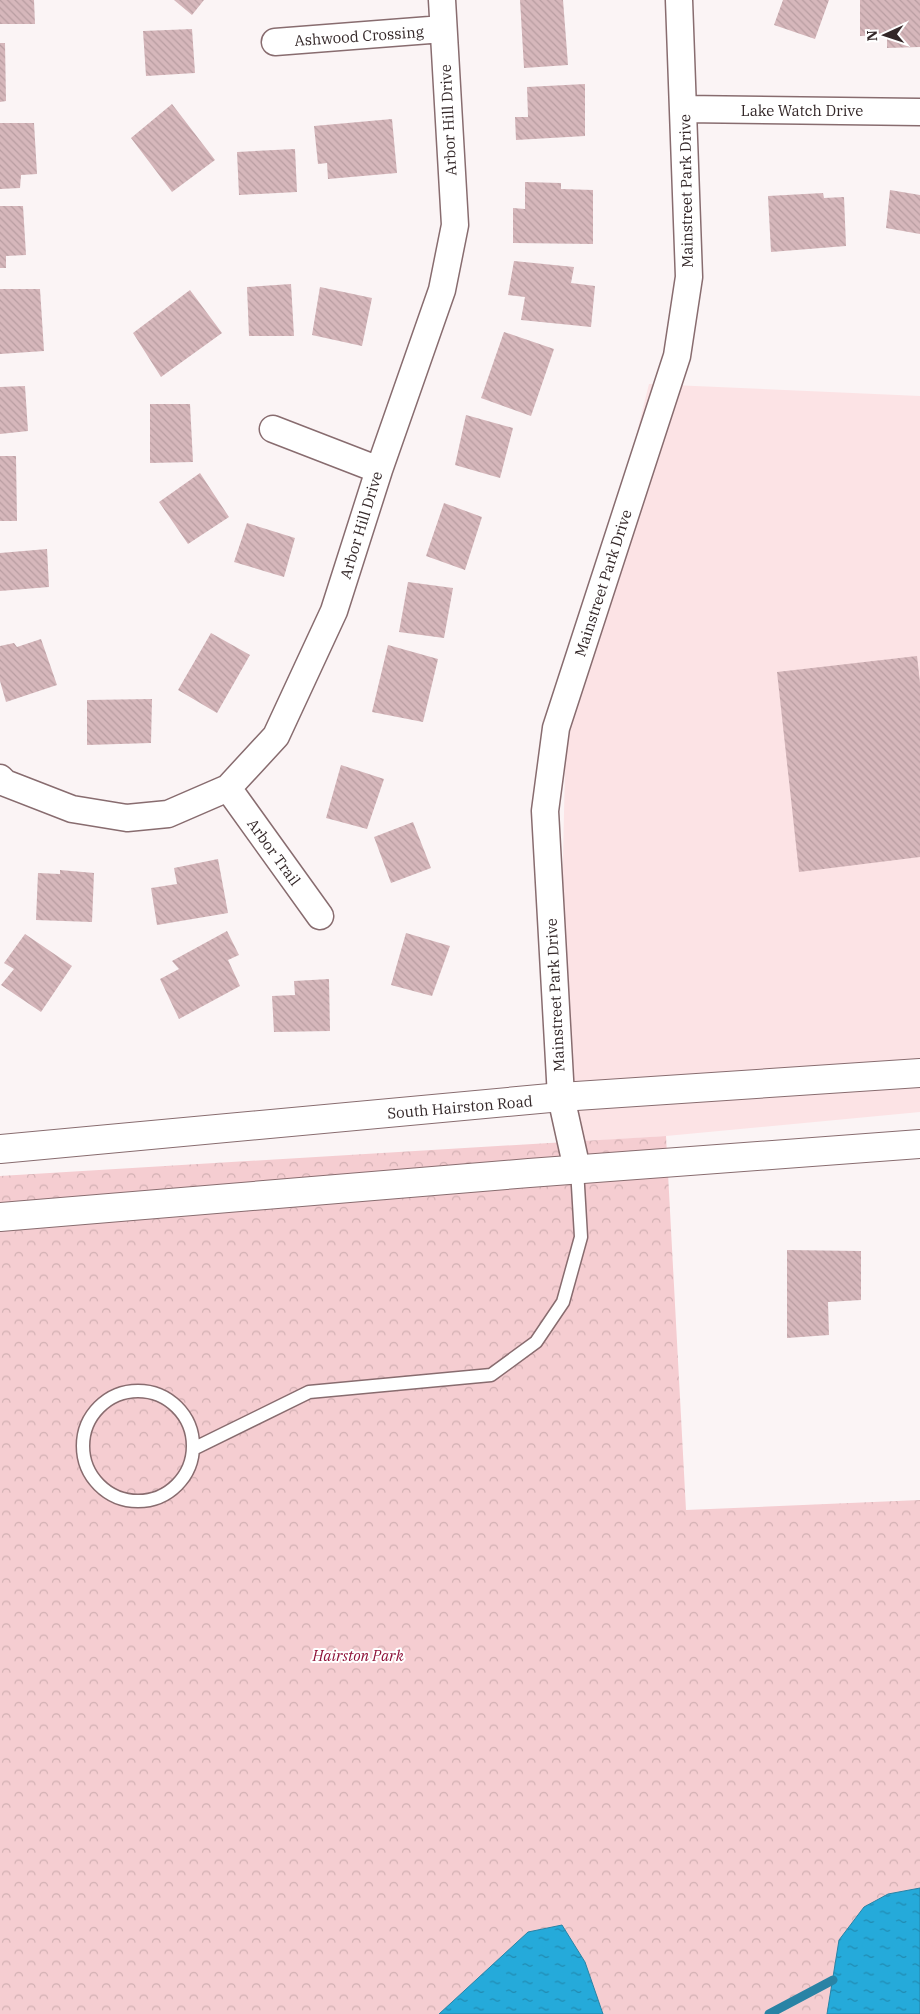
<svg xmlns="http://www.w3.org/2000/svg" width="920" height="2014" viewBox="0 0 920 2014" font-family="'IBM Plex Serif',serif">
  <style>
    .built { fill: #fce3e5 }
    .park { fill: url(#park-crowns) }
    .water { fill: url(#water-ripples); stroke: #2983a5 }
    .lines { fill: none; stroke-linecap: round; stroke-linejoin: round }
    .stream { stroke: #2983a5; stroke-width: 9 }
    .building { fill: url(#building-back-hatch) }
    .service-casing { stroke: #886c6f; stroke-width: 15 }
    .minor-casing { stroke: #886c6f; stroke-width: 29 }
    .primary-casing { stroke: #886c6f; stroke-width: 30 }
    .service { stroke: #fff; stroke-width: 12 }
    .minor { stroke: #fff; stroke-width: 26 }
    .primary { stroke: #fff; stroke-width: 28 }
    .labels { text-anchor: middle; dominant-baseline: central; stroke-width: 4; stroke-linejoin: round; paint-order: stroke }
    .street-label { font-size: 15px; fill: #332728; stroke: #fff }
    .park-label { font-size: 15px; font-style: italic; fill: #8e1138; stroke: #fff }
  </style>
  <defs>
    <pattern id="park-crowns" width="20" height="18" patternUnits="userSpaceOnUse" patternTransform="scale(1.25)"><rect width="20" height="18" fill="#f5cdd1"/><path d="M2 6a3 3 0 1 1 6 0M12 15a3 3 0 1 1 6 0" fill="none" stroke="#d2b0b3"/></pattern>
    <pattern id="water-ripples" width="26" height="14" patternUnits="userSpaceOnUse" patternTransform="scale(1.25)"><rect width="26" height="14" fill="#25aada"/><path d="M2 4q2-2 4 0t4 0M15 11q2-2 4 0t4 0" fill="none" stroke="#218ab1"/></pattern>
    <pattern id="building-back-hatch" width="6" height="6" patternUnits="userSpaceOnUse" patternTransform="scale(1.25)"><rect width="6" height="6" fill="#d6b7bb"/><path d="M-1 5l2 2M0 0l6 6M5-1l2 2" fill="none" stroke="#b89da1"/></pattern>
  </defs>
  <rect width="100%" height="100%" fill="#fbf4f5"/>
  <path class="built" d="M649,384L920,396V1112L666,1136L557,1143L566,719Z"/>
  <path class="park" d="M666,1136L686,1510L920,1500V2014H0V1176Z"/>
  <path class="water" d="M920,1888V2014H827L839,1940L864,1907L888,1894Z
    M562,1925L585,1962L603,2014H439L528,1932Z"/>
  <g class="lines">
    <path class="stream" d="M769,2014L833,1980"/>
  </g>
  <path class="building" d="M0,0H34L35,24H0Z
    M174,0H204L192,15Z
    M520,0H563L568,65L524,68Z
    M783,0H829L815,39L774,25Z
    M860,0H920V47L887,48V35L860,36Z
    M192,29L195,73L146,76L143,31Z
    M0,43H5L6,101L0,102Z
    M585,84V136L516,140L515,117H528L527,87Z
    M172,104L215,160L172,192L131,138Z
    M392,119L397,173L328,179L327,163L318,164L314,126Z
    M0,123H34L37,174L21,175L20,188L0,189Z
    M295,149L297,192L239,195L237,152Z
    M525,182L561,183V189L593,190V244L513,243V208L525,209Z
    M890,190L920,195V234L886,228Z
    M823,193L824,198L844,197L846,246L771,252L768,196Z
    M0,206H23L26,255L6,256V268H0Z
    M514,261L574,267L571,283L595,286L591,327L521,320L525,297L508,295Z
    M291,284L294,336H249L247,287Z
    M320,287L372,298L362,346L312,335Z
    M0,289H40L44,351L0,354Z
    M190,290L222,333L161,377L133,333Z
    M504,332L554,349L531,416L481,398Z
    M25,386L28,431L0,434V387Z
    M150,404H190L193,462L150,463Z
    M466,415L513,428L500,478L455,465Z
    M0,456H16L17,521H0Z
    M200,473L229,517L188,544L159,502Z
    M444,503L482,517L465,570L426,556Z
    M247,523L295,538L284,577L234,562Z
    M47,549L49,587L0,591V553Z
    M408,582L453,588L444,638L399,632Z
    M211,633L250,655L217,713L178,690Z
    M41,639L57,685L6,702L0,681V646L14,643L17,647Z
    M388,645L438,659L423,722L372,712Z
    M917,656L920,683V857L799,872L777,672Z
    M152,699L151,743L87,745V700Z
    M341,765L384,779L367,829L326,818Z
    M413,822L431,868L391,883L374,837Z
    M218,859L228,913L157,925L151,888L177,884L174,868Z
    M60,870L94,873L92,922L36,920L38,873L60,874Z
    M227,931L239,955L228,960L240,986L179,1019L160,979L179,969L172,961Z
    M406,933L450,946L432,996L391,985Z
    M25,934L72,966L41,1012L1,985L14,969L4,963Z
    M329,979L330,1031L274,1032L272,996L295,995L294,981Z
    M787,1250L861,1251V1300L828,1302L829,1335L787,1338Z"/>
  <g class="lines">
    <g class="service-casing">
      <path id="service" d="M83 1446a55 55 0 1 1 110 0a55 55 0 1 1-110 0Z
        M193,1449L309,1392L491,1375L536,1342L563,1302L581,1237L577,1169"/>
    </g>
    <g class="minor-casing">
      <path id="minor" d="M275,42L443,29
        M684,109L920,112
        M273,429L379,470
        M0,778L5,783L72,809L127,818L168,814L228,788L276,736L334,611L379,470L442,290L455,225L442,0
        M228,788L320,916
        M577,1169L561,1097L545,811L556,728L677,356L689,277L679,0"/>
    </g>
    <g class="primary-casing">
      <path id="primary" d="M0,1149L561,1097L920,1073
        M0,1217L529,1173L920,1144"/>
    </g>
    <use href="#service" class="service"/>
    <use href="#minor" class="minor"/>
    <use href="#primary" class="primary"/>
  </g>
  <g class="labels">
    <g class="street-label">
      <text transform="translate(359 36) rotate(-4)">Ashwood Crossing</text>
      <text x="802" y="110">Lake Watch Drive</text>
      <text transform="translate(448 120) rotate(-93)">Arbor Hill Drive</text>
      <text transform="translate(686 191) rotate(-91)">Mainstreet Park Drive</text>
      <text transform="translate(361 525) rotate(-73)">Arbor Hill Drive</text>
      <text transform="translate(603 583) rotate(-72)">Mainstreet Park Drive</text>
      <text transform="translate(274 852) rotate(54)">Arbor Trail</text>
      <text transform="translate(555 995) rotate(-93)">Mainstreet Park Drive</text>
      <text transform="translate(460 1107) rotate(-5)">South Hairston Road</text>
    </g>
    <g class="park-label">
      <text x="358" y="1655">Hairston Park</text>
    </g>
  </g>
  <g transform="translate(885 35) rotate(267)" stroke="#ffffff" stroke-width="4" paint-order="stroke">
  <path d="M0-4L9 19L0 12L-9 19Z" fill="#332728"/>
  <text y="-8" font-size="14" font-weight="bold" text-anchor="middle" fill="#332728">N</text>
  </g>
</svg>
